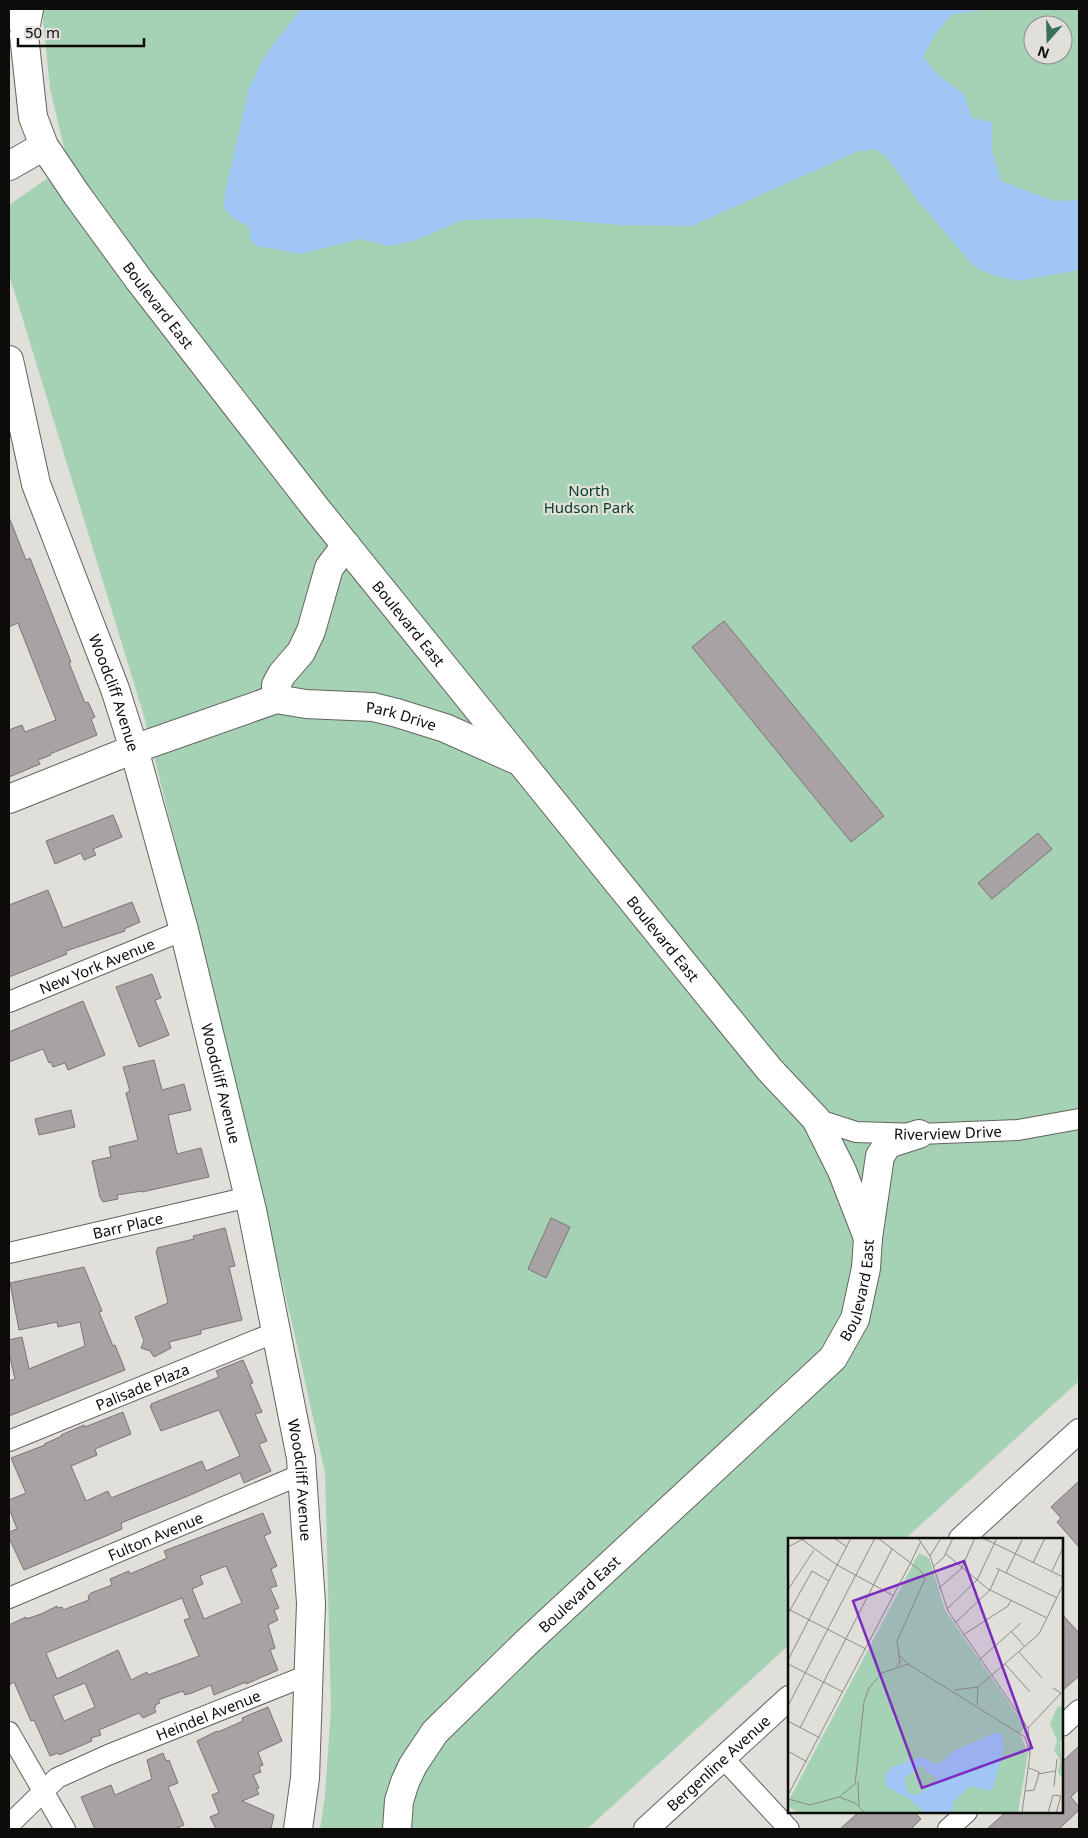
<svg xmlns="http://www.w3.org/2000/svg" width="1088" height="1838" viewBox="0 0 1088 1838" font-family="'Noto Sans',sans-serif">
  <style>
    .green { fill: #a5d2b4; fill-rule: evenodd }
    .water { fill: #a1c7f7 }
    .building { fill: #a8a2a5; stroke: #7a7477; fill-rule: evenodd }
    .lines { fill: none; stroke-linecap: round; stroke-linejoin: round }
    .minor-casing { stroke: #63635e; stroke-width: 22 }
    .tertiary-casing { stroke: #63635e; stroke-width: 26 }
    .secondary-casing { stroke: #63635e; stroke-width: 30 }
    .primary-casing { stroke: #63635e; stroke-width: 30 }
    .minor { stroke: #fff; stroke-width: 20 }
    .tertiary { stroke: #fff; stroke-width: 24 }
    .secondary { stroke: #fff; stroke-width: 28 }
    .primary { stroke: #fff; stroke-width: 28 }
    .labels { text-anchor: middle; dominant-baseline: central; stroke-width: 4.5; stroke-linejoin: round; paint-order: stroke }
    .street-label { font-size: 15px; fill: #0d0c0a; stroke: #e0dfd9 }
    .park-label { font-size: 15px; fill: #044124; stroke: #e0dfd9 }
    .inset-road { fill: none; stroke: #8c8b86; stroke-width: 1 }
    .view { fill: #7b2cbf; fill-opacity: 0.15; stroke: #7b2cbf; stroke-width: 2.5 }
    .inset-edge { fill: none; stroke: #0d0c0a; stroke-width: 2.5 }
  </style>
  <rect width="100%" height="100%" fill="#e0dfd9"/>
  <path class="green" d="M42,9H1079V1381L905,1539H789V1645L587,1829H320L325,1796L331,1708L325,1473L298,1349L244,1120L144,716L9,274V205L68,164L50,89ZM1033,25H1063V55H1033Z"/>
  <path class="water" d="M301,9H993L952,14L935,35L923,57L939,76L964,94L972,118L992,122V151L1001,181L1054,201L1079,200V270L1018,281L992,275L979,269L971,263L918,201L886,156L875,149L856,152L692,226L621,225L535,218L463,220L414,241L388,246L361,239L301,254L256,246L250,239L249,227L233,218L224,208L225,192L249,88L264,57Z"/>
  <path class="building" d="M9,517L26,560L30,558L71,662L69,663L85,703L88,702L95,717L91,719L97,735L50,754L51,755L38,760L40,764L9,777V730L22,725L25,732L56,720L18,623L9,627Z
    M724,621L884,816L851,842L692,647Z
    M113,815L122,837L93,849L96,855L84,860L81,853L55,864L46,841Z
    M1038,833L1052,849L992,899L978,883Z
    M48,890L63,928L132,902L140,922L124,929L125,931L66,951L67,954L9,977V905Z
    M152,974L161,998L155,1000L169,1035L139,1047L116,987Z
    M83,1001L105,1055L68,1070L65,1063L53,1067L51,1062L49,1063L43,1049L9,1062V1032Z
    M154,1060L162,1090L184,1084L191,1110L168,1115L177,1154L201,1148L209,1177L142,1192V1191L117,1195L118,1199L103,1202L100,1197L92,1161L111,1157L109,1147L138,1140L126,1093L130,1091L123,1067Z
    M71,1110L75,1127L39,1135L35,1119Z
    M551,1218L570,1227L546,1278L528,1269Z
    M225,1228L235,1266L229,1267L242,1320L201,1330V1334L169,1342L171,1348L154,1357L150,1351L141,1348L144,1341L135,1317L168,1303L156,1251H158L157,1248L194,1239L193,1236Z
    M84,1267L102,1311L99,1312L113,1346L115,1345L125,1370L9,1416V1381L15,1379L9,1353V1340L22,1337L29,1369L85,1346L80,1322L58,1327L57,1322L19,1330L10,1283Z
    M243,1360L253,1383L250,1384L262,1412L255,1414L267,1441L259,1444L271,1471L244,1483L240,1473L188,1496L121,1523L122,1529L106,1536L24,1570L9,1538V1532L17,1529L9,1508V1500L26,1493L11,1458L45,1445L44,1444L62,1436L61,1435L84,1425L85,1427L123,1412L131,1434L95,1449L97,1455L71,1466L86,1501L108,1491L111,1498L202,1461L206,1471L240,1456L219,1410L161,1431L150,1406L152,1405L151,1404L219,1377L216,1371Z
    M1079,1481V1547L1057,1522L1061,1518L1051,1507Z
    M263,1513L271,1533L264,1536L277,1566L271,1569L277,1586L270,1588L279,1608L274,1610L278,1620L268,1625L275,1648L270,1650L278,1670L246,1684V1682L214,1695L211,1685L192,1693L185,1695L183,1691L158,1700L160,1703L155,1705L156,1707L154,1708L156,1712L143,1718L139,1713L99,1730L101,1735L91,1738L92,1741L59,1755L58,1753L50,1756L34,1720L31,1721L14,1682L9,1685V1625L26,1617V1619L41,1614L57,1606L58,1608L62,1607L63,1610L89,1600L88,1596L91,1593L112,1585L110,1579L129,1571L130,1574L167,1558L164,1551ZM226,1566L242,1603L204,1619L192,1589L203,1584L200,1576ZM182,1598L190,1618L184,1620L199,1656L148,1675L147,1672L131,1680L118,1650L57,1679L46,1653ZM85,1683L95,1707L64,1721L53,1696Z
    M1062,1614L1079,1633V1676L1062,1691Z
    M268,1707L282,1741L258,1752L263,1765L259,1767L261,1772L253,1775L259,1788L256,1789L259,1794L242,1801L274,1815L271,1829H216L210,1817L219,1813L212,1795L219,1792L197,1741L217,1731L218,1732L243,1721L242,1718Z
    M1079,1746V1789L1071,1797L1079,1807V1810L1059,1829H987L1006,1812H1062V1762Z
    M163,1753L166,1761L169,1760L178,1783L168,1787L184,1825L175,1829H95L81,1797L111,1785L115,1795L152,1779L147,1760Z
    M859,1812H914L921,1819L911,1829H840Z"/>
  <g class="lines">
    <g class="minor-casing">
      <g id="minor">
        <path id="s1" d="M9,1002L184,930"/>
        <path id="s2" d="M816,1119L856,1132L919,1134L1018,1130L1079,1119"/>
        <path id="s3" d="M9,1253L249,1197"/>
        <path id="s4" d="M9,1441L276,1332"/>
        <path id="s5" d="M9,1598L302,1474"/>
        <path d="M1062,1726L1079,1710"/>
        <path d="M9,1732L65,1829"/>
        <path d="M723,1758L789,1829"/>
        <path id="s6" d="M9,1825L57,1778L108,1755L308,1675"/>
        <path d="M948,1829L967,1812"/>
      </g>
    </g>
    <g class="tertiary-casing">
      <g id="tertiary">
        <path d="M961,1539L1079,1431"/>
        <path id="s7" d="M646,1829L789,1698"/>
      </g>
    </g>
    <g class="secondary-casing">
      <g id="secondary">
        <path d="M9,16L12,9"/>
        <path d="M9,166L44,146"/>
        <path id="s8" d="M9,360L36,484L115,689L134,749L184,930L252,1210L301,1458L302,1474L311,1603L305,1778L298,1829"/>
        <path d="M276,699V685L282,674L301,652L311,631L329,568L346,545"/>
        <path id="s9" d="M9,799L134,749L276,699L306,704L373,707L397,713L445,728L521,762"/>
      </g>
    </g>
    <g class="primary-casing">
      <g id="primary">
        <path id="s10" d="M29,9L24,35L33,117L44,146L77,195L139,280L315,507L721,1010L769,1069L816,1119L842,1171L868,1238"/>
        <path id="s11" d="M397,1829L399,1801L405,1782L413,1765L435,1732L527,1642L833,1358L855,1319L866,1268L868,1238L880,1156L888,1144L919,1134"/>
      </g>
    </g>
    <use href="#minor" class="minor"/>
    <use href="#tertiary" class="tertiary"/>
    <use href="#secondary" class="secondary"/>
    <use href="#primary" class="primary"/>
  </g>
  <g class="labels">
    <g class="street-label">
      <text stroke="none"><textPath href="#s10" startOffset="336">Boulevard East</textPath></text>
      <text stroke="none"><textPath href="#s10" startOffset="741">Boulevard East</textPath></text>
      <text stroke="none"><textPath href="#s8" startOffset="350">Woodcliff Avenue</textPath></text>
      <text stroke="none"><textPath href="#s9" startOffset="412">Park Drive</textPath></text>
      <text stroke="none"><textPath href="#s10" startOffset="1146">Boulevard East</textPath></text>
      <text stroke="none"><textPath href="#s1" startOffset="95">New York Avenue</textPath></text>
      <text stroke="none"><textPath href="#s8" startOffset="755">Woodcliff Avenue</textPath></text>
      <text stroke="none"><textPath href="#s2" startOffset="134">Riverview Drive</textPath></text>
      <text stroke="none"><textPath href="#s3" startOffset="122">Barr Place</textPath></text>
      <text stroke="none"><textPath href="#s11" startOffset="726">Boulevard East</textPath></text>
      <text stroke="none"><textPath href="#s4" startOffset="144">Palisade Plaza</textPath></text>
      <text stroke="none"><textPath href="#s8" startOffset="1160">Woodcliff Avenue</textPath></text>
      <text stroke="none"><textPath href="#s5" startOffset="159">Fulton Avenue</textPath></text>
      <text stroke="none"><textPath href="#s11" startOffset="306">Boulevard East</textPath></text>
      <text stroke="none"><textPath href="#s6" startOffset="231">Heindel Avenue</textPath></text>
      <text stroke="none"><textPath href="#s7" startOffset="98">Bergenline Avenue</textPath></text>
    </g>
    <g class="park-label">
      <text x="589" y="490">North<tspan x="589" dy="17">Hudson Park</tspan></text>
    </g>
  </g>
  <g transform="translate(788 1538)">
    <rect width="275" height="275" fill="#e0dfd9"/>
    <path d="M131,15L141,20L157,72L237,188L232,196L240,215L230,275H10L0,268V264ZM270,168L275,169V200L272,204L275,242L270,234L272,222L266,212L269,203L262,185Z" fill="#a5d2b4"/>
    <path d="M209,194L214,197L216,210L205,250L201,253L182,248L165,264V275H137L122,261L99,249L97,238L104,229L133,219L150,227L166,213ZM130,229H136L139,234L148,239L147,244L130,257L120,255L116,241Z" fill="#a1c7f7" fill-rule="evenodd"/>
    <path class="inset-road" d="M12,0L49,27L106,58M46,0L59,9M90,0L133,33L137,41L109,103L112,125L109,128M130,0L142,18L160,73L240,190L242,216M195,0L275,39M0,9L17,0M158,16L200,51L259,80M142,18L153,0M123,24L133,3M245,25L257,0M145,29L156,19L165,0M208,30L269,60M264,33L275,10M218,35L235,0M1,50L26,12M151,50L173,31L187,0M0,71L78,111M159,71L189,42L209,0M0,76L24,33L41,43M167,85L202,52L211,32M223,93L237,109M175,97L220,68L223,62M231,114L254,140M110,116L120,126L237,199L242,216L234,275M0,122L63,0M191,122L233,85M0,126L55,154M217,126L242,154M166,152L190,149L251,96L275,47M189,167L190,149M0,168L87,0M0,183L32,200M12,190L104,11M240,190L273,155L265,150M0,213L19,224M250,236L267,233M70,243L71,268M266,248L269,221M238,253L246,252L250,239L251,234L241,230M0,257L123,24M51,259L67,265L77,275M0,261L22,267L51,259L67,246L76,164L81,150L94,135L120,126M260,275L265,257L273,258L268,275"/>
    <path class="view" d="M176,23L244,210L134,250L65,63Z"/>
    <rect width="275" height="275" class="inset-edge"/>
  </g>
  <rect width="1088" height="1838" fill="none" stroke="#0d0c0a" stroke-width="20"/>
  <g transform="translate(1048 40) rotate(200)"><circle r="24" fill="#e0dfd9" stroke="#8c8b86"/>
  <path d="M0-4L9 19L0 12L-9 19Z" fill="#38725c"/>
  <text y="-8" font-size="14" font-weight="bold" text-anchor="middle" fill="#0d0c0a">N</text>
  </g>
  <path d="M18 38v8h126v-8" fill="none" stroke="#0d0c0a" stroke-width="2.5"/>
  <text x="25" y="38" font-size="15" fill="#0d0c0a" stroke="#e0dfd9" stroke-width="4" paint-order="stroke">50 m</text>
</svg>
